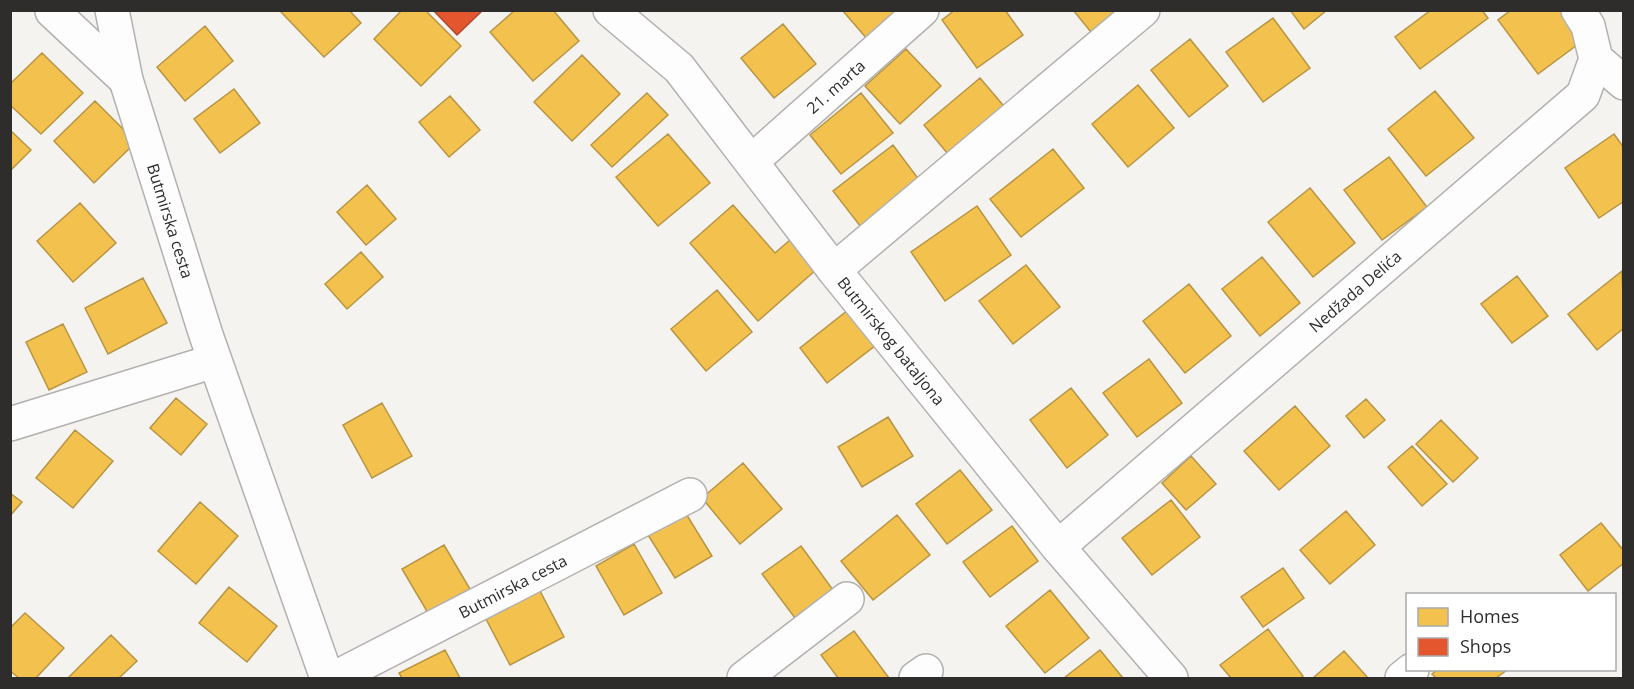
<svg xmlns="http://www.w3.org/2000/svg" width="1634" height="689" viewBox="0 0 1634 689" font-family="'Open Sans',sans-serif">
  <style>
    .homes { fill: #f2c14e; stroke: #b79544; stroke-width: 1.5 }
    .shops { fill: #e4572e; stroke: #ad4a2d; stroke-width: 1.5 }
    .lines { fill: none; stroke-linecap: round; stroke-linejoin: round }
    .minor-casing { stroke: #b2b1af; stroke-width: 36 }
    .minor { stroke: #fefdfd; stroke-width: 33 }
    .labels { text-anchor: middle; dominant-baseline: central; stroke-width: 6; stroke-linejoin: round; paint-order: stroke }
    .street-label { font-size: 16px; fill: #2e2d2b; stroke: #fff }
  </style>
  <rect width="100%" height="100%" fill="#f5f3f0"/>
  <path class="homes" d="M283,10H349L361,23L324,57L281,12Z
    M402,10H425L461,46L421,86L374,39Z
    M515,10H553L579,41L533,81L490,32Z
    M842,10H902L868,40Z
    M955,10H1005L1023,35L977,68L942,20Z
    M1073,10H1127L1095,37Z
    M1290,10H1327L1304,29Z
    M1431,10H1482L1488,18L1420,69L1395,37Z
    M1511,10H1563L1585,39L1538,74L1498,20Z
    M1273,18L1310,68L1263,102L1226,52Z
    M783,24L816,64L774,98L741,58Z
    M205,26L233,61L185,101L157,67Z
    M1190,39L1228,86L1189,117L1151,70Z
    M906,49L941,86L900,124L865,86Z
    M42,53L83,93L41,134L10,105V84Z
    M582,55L620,94L572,141L534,102Z
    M980,78L1008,111L952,159L924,125Z
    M1138,85L1174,128L1128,167L1092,124Z
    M234,89L260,123L220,153L194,119Z
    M1435,91L1474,138L1426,176L1388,129Z
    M647,93L668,115L612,167L591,145Z
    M861,93L893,133L841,174L810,135Z
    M450,96L480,130L449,157L419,122Z
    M95,101L136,142L94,183L54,141Z
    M10,130L31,150L10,171Z
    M668,134L710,183L658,226L616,177Z
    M1614,134L1624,148V201L1599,218L1565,168Z
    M893,145L923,185L864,231L833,191Z
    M1053,149L1084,188L1021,237L990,199Z
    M1389,157L1427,207L1382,240L1344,190Z
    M367,185L396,219L366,245L337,212Z
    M1310,188L1355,243L1313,277L1268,222Z
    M80,203L116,243L73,282L37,241Z
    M733,205L775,253L791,239L817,269L758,321L690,243Z
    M977,206L1011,255L945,301L911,252Z
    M361,252L383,277L347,309L325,284Z
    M1262,257L1300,303L1260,336L1222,289Z
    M1026,265L1060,307L1013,344L979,301Z
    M1622,271L1624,328L1597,350L1568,314Z
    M1517,276L1548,316L1512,343L1481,304Z
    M143,278L167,323L108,354L85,308Z
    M1189,284L1231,336L1185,373L1143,321Z
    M717,290L752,332L706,371L671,329Z
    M848,310L876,345L827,383L800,348Z
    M63,324L87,372L49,390L26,342Z
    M1149,359L1182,403L1137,437L1103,393Z
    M1071,388L1108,435L1067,468L1030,420Z
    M176,398L207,424L181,455L150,428Z
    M1366,399L1385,420L1364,438L1346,416Z
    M382,403L412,456L372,478L343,425Z
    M1295,406L1330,446L1279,490L1244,451Z
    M888,417L913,456L862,487L838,447Z
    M1441,420L1478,458L1453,482L1416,444Z
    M75,430L113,461L73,508L36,478Z
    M1412,446L1447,484L1422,506L1388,467Z
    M1191,456L1216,484L1186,510L1162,483Z
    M743,463L782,509L740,544L702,498Z
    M960,470L992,510L947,544L916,504Z
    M10,493L22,502L10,516Z
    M1171,500L1200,537L1152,575L1122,538Z
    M200,502L238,536L196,584L158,551Z
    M1346,511L1375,545L1330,584L1300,550Z
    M685,512L712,556L675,578L648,535Z
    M897,515L930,555L873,600L841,561Z
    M1601,523L1624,551V563L1588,591L1560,555Z
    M1012,526L1038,561L990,597L963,562Z
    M634,544L662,593L624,615L596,566Z
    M444,545L470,589L428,613L402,569Z
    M801,546L836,594L798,622L762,574Z
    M1283,568L1304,598L1263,627L1241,597Z
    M229,587L277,626L247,662L199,623Z
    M539,589L564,637L510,665L485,617Z
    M1050,590L1089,638L1045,673L1006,626Z
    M25,613L64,648L36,678H19L10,671V628Z
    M1268,629L1303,676L1300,678H1231L1220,665Z
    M854,631L889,678H838L821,655Z
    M111,635L137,661L119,678H68Z
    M445,650L460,678H402L399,673Z
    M1100,650L1123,678H1064Z
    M1344,651L1368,678H1313Z
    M1437,670H1507L1496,678H1436L1432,674Z"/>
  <path class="shops" d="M433,10H483L457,35Z"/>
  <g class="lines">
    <g class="minor-casing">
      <g id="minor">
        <path id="s1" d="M112,10L126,80L206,335L327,678"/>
        <path id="s2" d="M610,10L679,68L834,270L1058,547L1171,678"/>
        <path d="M52,11L126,80"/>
        <path d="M1596,59L1624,83"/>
        <path id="s3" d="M752,161L922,10"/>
        <path d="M834,270L1143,10"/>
        <path d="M10,424L214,361"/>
        <path id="s4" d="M1058,547L1583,95L1596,59L1588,26L1578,10"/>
        <path id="s5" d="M335,678L690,495"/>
        <path d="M744,678L847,599"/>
        <path d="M916,678L926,671"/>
        <path d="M1402,678L1412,670"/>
      </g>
    </g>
    <use href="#minor" class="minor"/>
  </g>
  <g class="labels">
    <g class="street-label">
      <text stroke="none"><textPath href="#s3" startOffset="112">21. marta</textPath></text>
      <text stroke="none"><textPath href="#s1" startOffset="219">Butmirska cesta</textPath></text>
      <text stroke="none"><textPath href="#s4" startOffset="392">Nedžada Delića</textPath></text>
      <text stroke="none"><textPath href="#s2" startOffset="436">Butmirskog bataljona</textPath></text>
      <text stroke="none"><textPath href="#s5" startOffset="200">Butmirska cesta</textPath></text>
    </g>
  </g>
  <rect width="1634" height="689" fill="none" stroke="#2e2d2b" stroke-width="24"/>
  <rect x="1406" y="593" width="210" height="78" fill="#ffffff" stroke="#ababaa" stroke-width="1.5"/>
  <rect x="1418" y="608" width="30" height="18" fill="#f2c14e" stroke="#ababaa" stroke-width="1.5"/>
  <text x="1460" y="623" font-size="18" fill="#2e2d2b">Homes</text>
  <rect x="1418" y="638" width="30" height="18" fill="#e4572e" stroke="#ababaa" stroke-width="1.5"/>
  <text x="1460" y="653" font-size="18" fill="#2e2d2b">Shops</text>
</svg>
